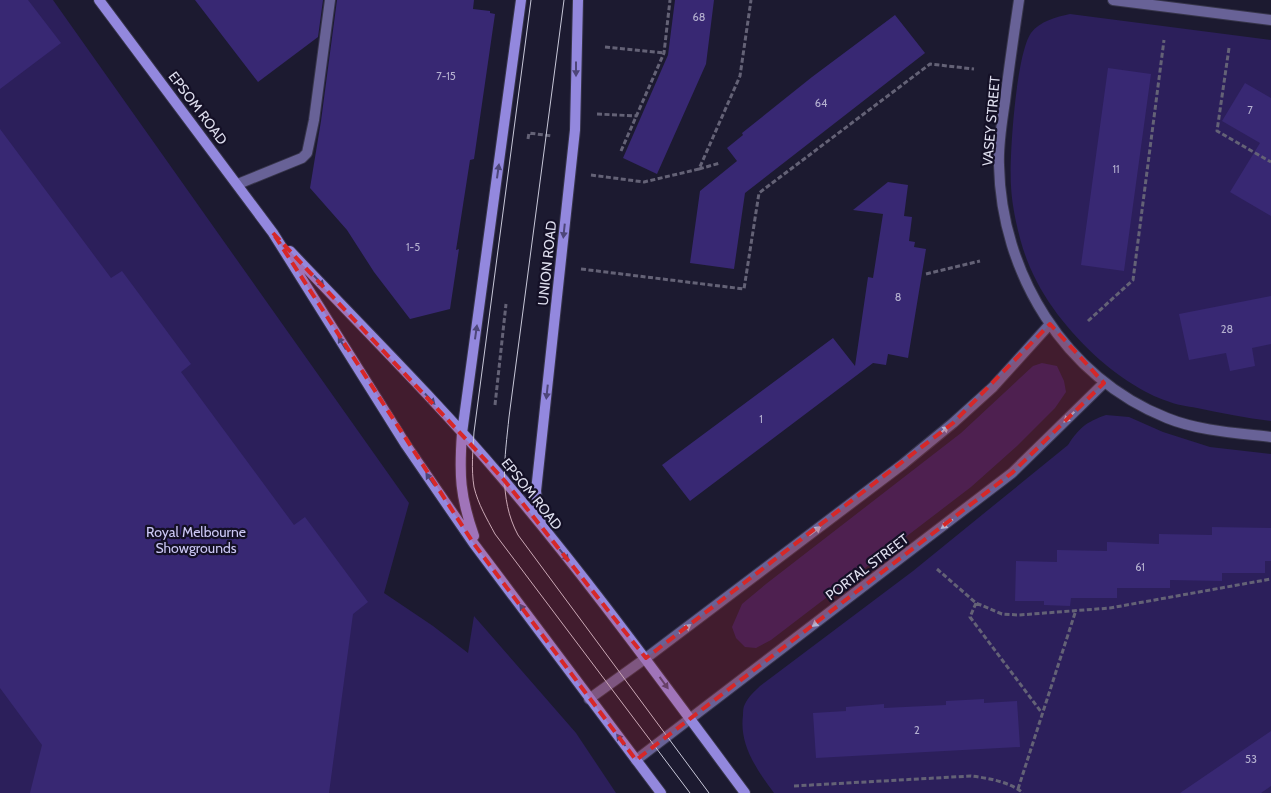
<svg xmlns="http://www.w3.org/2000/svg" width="1271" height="793" viewBox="0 0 1271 793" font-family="Cabin,sans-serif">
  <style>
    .green { fill: #2c1f5b }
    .building { fill: #382873 }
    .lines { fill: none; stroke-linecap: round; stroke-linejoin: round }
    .lane-casing { stroke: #37354b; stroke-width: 12 }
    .street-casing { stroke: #37354b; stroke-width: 12 }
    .secondary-casing { stroke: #37354b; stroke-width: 12 }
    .path { stroke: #646276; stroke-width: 3; stroke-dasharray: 5 2.5; stroke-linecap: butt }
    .lane { stroke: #686297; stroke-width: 10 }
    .street { stroke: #686297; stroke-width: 10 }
    .secondary { stroke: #9388de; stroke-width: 10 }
    .tram { stroke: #c8c8d9; stroke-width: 1 }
    .oneway { fill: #4d4679 }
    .oneway2 { fill: #b5b3d0 }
    .marked { fill: #d62828; fill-opacity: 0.2; stroke: #d62828; stroke-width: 4; stroke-dasharray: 10 6; stroke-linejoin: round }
    .labels { text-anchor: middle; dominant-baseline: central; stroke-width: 4.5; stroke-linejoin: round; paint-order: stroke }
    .number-label { font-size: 11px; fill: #b4b0cf }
    .street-label { font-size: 14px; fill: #dedeee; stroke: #141026 }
    .park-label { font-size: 14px; fill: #ccc8f5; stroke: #141026 }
  </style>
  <rect width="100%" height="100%" fill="#1c1a30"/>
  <path class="green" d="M0,0H53L409,503L384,593L433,626L468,653L474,616L576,733L616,793H0Z
    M1070,14L1271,40V421C1246,418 1221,413 1197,408C1187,406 1176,405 1167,401C1145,394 1117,375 1100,360C1069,332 1042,299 1027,260C1019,239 1012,208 1011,186C1009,159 1016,54 1031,33C1040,21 1056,17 1070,14Z
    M1042,363L1057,366L1064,381L1066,392L1055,408L1017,446L971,487L771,640L756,648L745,647L736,638L732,627L742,604L766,584L961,433L1033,366Z
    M1106,415L1129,417L1163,432L1210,447L1271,454V793H774C757,770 739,745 743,715C743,712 743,707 745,704C748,697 755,691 760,686L913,571L1068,445C1079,428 1086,422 1106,415Z"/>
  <path class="building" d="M0,0H28L61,43L0,89Z
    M195,0H323L318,37L258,82Z
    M337,0H474L473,9L490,11V13L495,14L474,159L470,160L456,250L459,249L450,309L410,319L374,272L347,230L310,188L321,121Z
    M675,0H714L706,64L657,174L623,158L668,55Z
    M895,15L925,53L745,193L734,269L690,263L700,191L737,161L727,148L743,135L742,133L812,77Z
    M1108,68L1151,74L1124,271L1081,265Z
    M1245,83L1271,98V216L1230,192L1260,143L1222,121Z
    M0,129L111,278L122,271L191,364L181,372L294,525L305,517L368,602L353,614L329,793H30L42,745L0,688Z
    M888,182L908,185L904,216L912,217L909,241L915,242L914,247L926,249L908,358L888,354L886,365L873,363L690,501L662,465L833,338L855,366L868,277L873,278L883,214L853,210Z
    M1271,296V344L1252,348L1255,366L1230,371L1226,353L1189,360L1179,314Z
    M1212,527L1271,528V561H1265V573H1222V581L1170,580V588H1117V598H1071L1070,606L1044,605V601H1015L1016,561L1057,562V550L1107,551V542L1159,544V534L1212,535Z
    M984,699V703L1017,701L1020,747L816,758L813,713L846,711V707L884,704V708L946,705V701Z
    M1271,731V786L1261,793H1180Z"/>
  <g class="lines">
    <g class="lane-casing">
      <path id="lane" d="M238,184L302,158L307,153L314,120L330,0"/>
    </g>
    <g class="street-casing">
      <path id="street" d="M1019,0C1014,34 1009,67 1005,101C1002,122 998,144 999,165C1001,273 1065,378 1167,418C1199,431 1237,433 1271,437
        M1113,0L1271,20
        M589,699L646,658L903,464L953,423L993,387L1050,324
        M636,760L1012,473L1104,383"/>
    </g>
    <g class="secondary-casing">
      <path id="secondary" d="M99,0L273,233L406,445L474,544L661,793
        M290,251C361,326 436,400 503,479C589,580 666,687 745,793
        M541,524L538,511L536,491L575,130L578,0
        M474,536C460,496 459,475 462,433L521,0"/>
    </g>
    <path class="path" d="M605,47L664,53
      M1229,48L1217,131L1271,162
      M597,114L637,116
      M528,139L529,133L552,136
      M621,151L664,53L670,0
      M699,169L720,163
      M591,175L644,182L699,169L740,76L751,0
      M581,269L744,289L759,193L930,64L974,69
      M926,274L980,261
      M1088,321L1133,280L1164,40
      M495,405L506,304
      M937,569L976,603L1002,614L1019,615L1110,608L1271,579
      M976,603L970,617L1042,713
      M794,786L971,776C988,778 1010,782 1023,793
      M1018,789L1076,610"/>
    <use href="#lane" class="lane"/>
    <use href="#street" class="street"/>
    <use href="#secondary" class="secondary"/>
    <path class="tram" d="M531,0L474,432C473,450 471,469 474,487C478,504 487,519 495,534L690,793
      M564,0L509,417C505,457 498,498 518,535L709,793"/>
  </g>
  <defs><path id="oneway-solid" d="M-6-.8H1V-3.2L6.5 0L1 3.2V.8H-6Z" transform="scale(1.25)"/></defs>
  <g class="oneway">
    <use href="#oneway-solid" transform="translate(576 69) rotate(90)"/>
    <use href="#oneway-solid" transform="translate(498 171) rotate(-82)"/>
    <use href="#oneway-solid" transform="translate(564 231) rotate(96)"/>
    <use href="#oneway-solid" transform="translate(319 281) rotate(47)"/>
    <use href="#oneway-solid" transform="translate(476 332) rotate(-82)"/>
    <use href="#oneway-solid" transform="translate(342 343) rotate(-122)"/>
    <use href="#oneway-solid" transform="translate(547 392) rotate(96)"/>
    <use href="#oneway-solid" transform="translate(430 399) rotate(47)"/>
    <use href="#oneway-solid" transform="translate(430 479) rotate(-125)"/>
    <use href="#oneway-solid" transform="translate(564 555) rotate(52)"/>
    <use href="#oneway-solid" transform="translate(524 610) rotate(-126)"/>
    <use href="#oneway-solid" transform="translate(664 683) rotate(54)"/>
    <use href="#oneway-solid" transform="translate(621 740) rotate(-127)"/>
  </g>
  <g class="oneway2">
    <use href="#oneway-solid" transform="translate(1069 417) rotate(135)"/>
    <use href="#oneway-solid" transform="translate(943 431) rotate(-39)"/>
    <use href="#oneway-solid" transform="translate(947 524) rotate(143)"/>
    <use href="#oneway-solid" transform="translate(815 531) rotate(-37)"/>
    <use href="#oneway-solid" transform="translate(818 622) rotate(143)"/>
    <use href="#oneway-solid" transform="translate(685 629) rotate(-37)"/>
  </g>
  <path class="marked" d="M273,233L504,480L646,658L953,423L1050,324L1104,383L1012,473L636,760L474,544Z"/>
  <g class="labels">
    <g class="number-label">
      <text x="699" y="17">68</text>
      <text x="446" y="76">7-15</text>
      <text x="821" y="103">64</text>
      <text x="1250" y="110">7</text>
      <text x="1116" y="169">11</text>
      <text x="413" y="247">1-5</text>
      <text x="898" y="297">8</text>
      <text x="1227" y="329">28</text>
      <text x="761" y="419">1</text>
      <text x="1140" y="567">61</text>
      <text x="917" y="730">2</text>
      <text x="1251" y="759">53</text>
    </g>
    <g class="street-label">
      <text transform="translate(198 108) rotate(53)">EPSOM ROAD</text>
      <text transform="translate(991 121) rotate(-85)">VASEY STREET</text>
      <text transform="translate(547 263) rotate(-84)">UNION ROAD</text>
      <text transform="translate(532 494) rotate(51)">EPSOM ROAD</text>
      <text transform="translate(867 567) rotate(-37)">PORTAL STREET</text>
    </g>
    <g class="park-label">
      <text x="196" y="532">Royal Melbourne<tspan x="196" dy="16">Showgrounds</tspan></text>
    </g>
  </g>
</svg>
